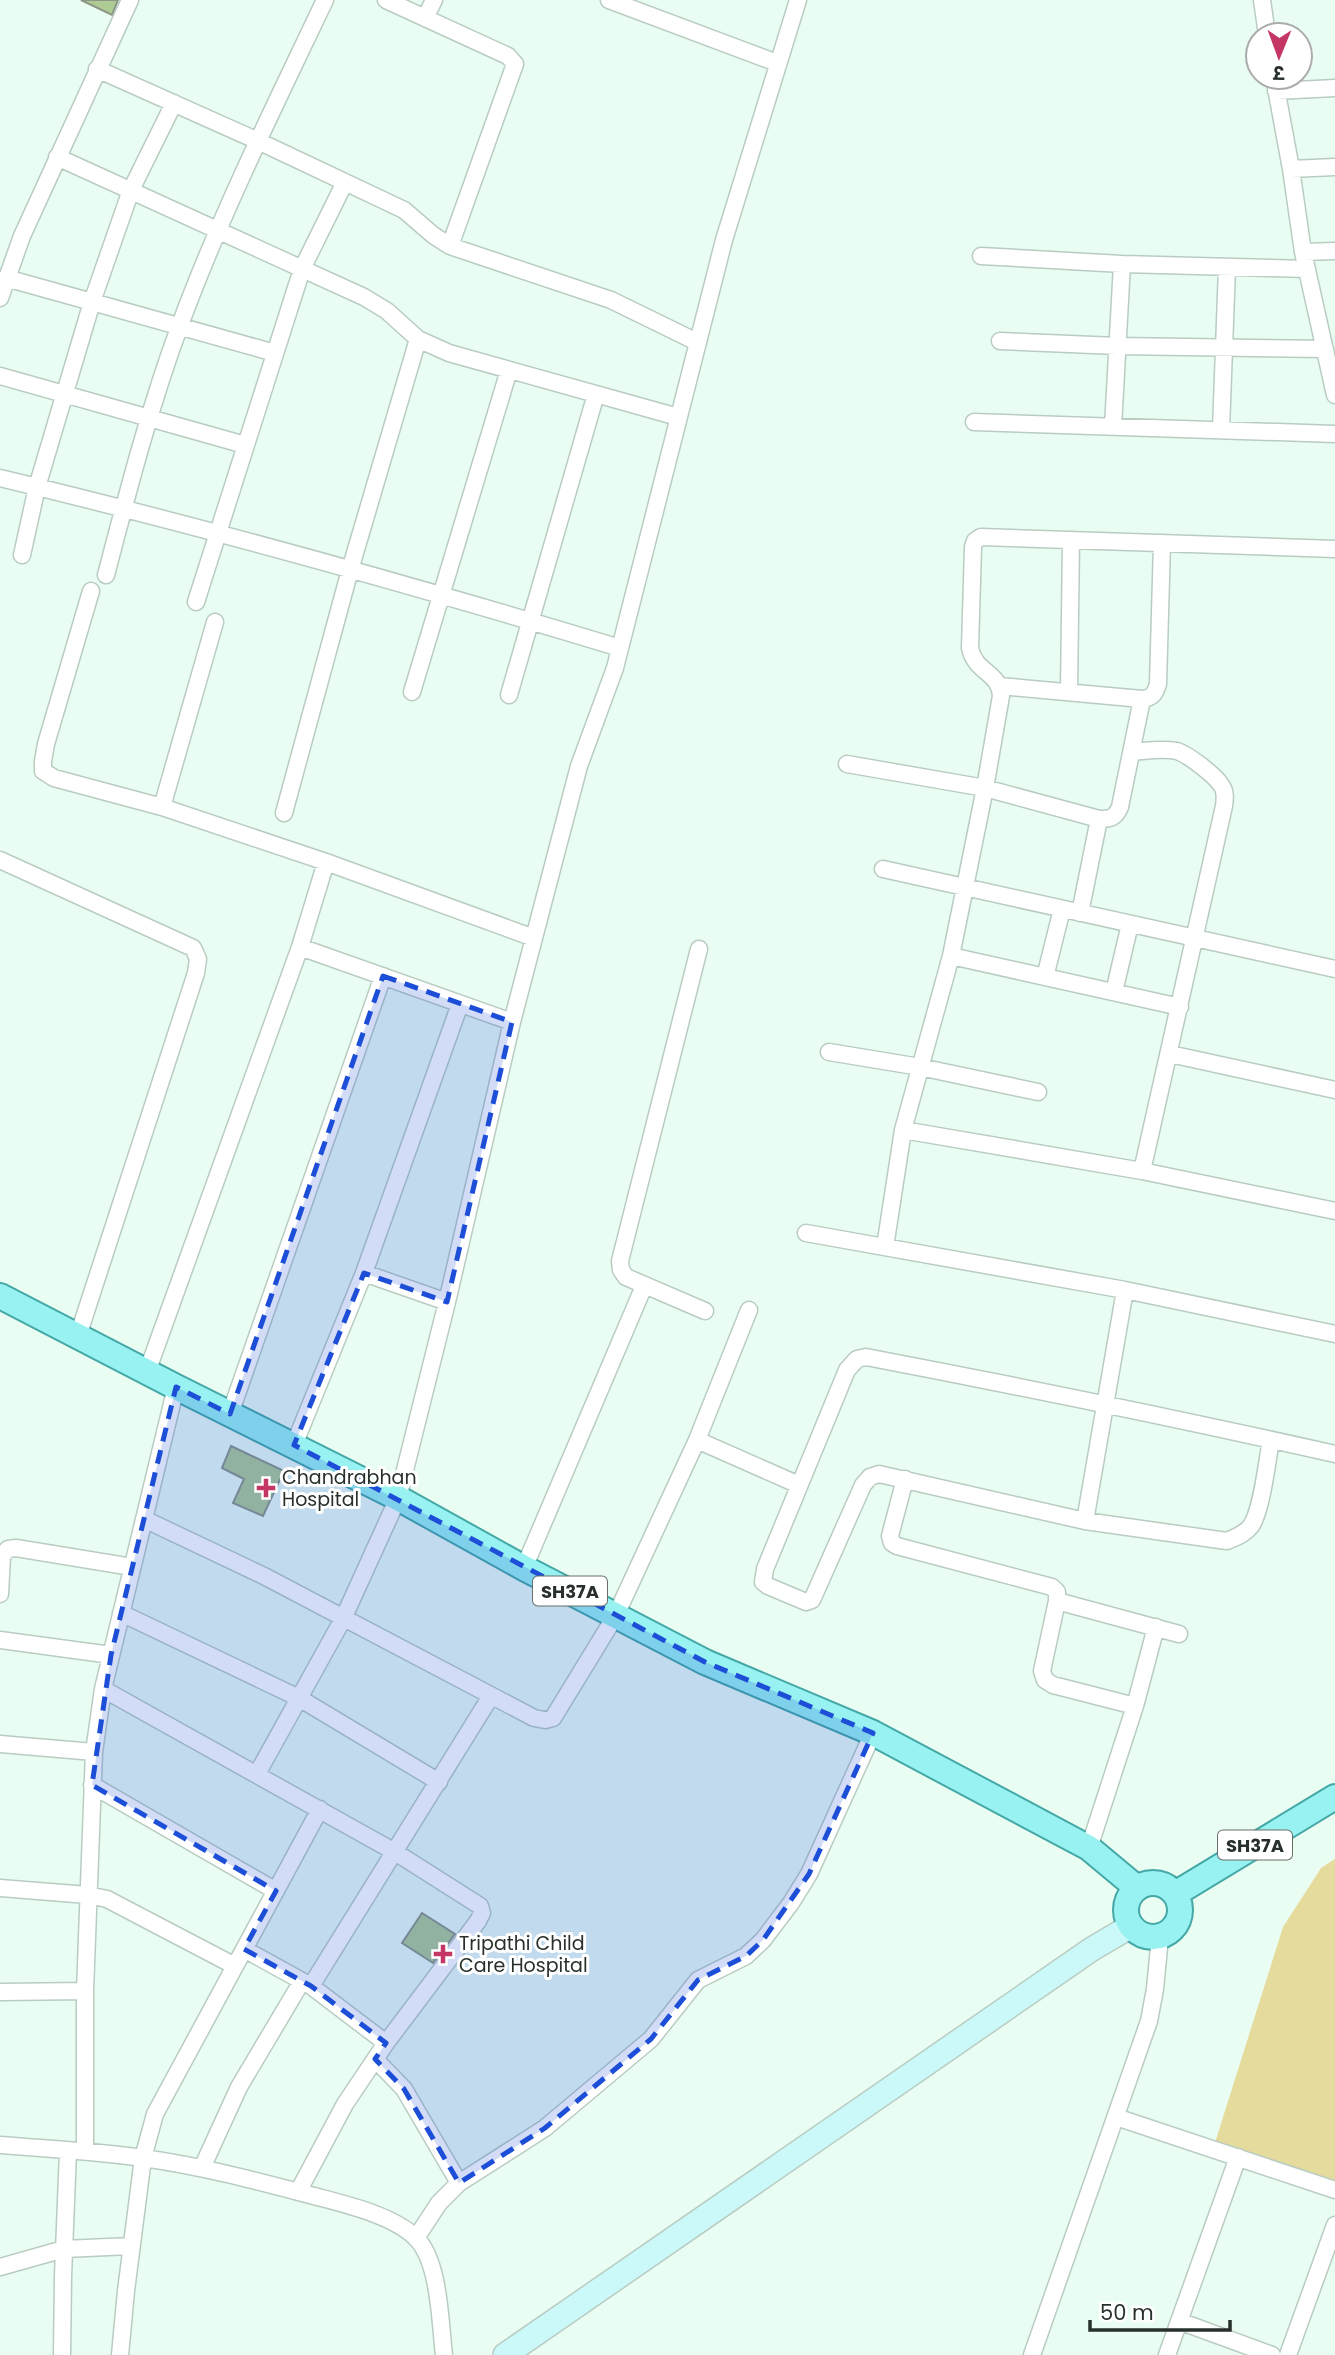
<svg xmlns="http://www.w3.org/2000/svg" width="1335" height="2355" viewBox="0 0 1335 2355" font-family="Poppins,'Noto Sans Devanagari',sans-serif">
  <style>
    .green { fill: #e5db9d }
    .building { fill: #aecb94; stroke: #8d9586; stroke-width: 2 }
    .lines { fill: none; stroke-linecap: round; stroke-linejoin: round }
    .street-casing { stroke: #b9ccc2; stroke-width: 19 }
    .secondary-casing { stroke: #b9ccc2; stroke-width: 26 }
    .primary-casing { stroke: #44a8a6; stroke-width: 28 }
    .street { stroke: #fff; stroke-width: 16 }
    .secondary { stroke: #cbf8f8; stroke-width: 23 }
    .primary { stroke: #98f2f1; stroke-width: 24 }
    .marked { fill: #1d4ed8; fill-opacity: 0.2; stroke: #1d4ed8; stroke-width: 5; stroke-dasharray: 14 9; stroke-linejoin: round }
    .poi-dot { fill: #c43765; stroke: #fff; stroke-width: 2.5 }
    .labels { text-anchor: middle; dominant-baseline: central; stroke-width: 6; stroke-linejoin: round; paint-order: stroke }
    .shield { fill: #fff; stroke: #686e6b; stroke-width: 2 }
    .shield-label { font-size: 18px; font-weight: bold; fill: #28302c }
    .poi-label { font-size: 19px; fill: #28302c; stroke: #fff; text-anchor: start }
  </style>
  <rect width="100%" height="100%" fill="#eafdf3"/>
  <path class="green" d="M1335,1859V2191L1213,2149L1283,1927L1321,1868Z"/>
  <path class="building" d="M81,0H118L112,15Z
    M231,1446L284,1471L263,1516L233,1503L244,1479L222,1468Z
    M422,1913L455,1934L433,1963L402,1943Z"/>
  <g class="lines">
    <g class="street-casing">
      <path id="street" d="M386,0L508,56L515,64L450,246
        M609,0L777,63
        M1262,0L1267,35
        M425,18L434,0
        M97,69L258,141L404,210L433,235L450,246L611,300L697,342
        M1274,77L1291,169L1303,252L1335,395
        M1276,91L1335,88
        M57,157L364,297L387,311L418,339L449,353L678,417
        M1291,169L1335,167
        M1303,252L1335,251
        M981,256L1122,264L1307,269
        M6,278L275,353
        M0,298L22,236L130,0
        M1000,341L1117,346L1325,349
        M0,376L245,445
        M974,422L1335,434
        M1113,427L1122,264
        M1221,430L1227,267
        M0,478C208,528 415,586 620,648
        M22,555L37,487L92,302L131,190L174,103
        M106,575C128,491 150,406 180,325C221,214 274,107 325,0
        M91,591L46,744L43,761V771L54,778L162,807L326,862L534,938
        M196,602L302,269L345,182
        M1000,686L1142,699C1152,698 1155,694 1158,684L1162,543
        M1069,691L1071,540
        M412,692L509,370
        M509,695L596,394
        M1132,752C1146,751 1162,748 1177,751C1187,754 1215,775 1221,785C1226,791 1225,799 1224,806L1142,1171
        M847,764L985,788L1099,819C1111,819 1115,818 1120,807L1142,699
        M162,807L215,622
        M284,813L350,570L418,339
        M0,860L193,948L198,959L196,973L78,1336
        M883,869L1335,969
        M1080,913L1099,819
        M300,947L512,1022
        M699,949L620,1261L621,1270L626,1277L705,1311
        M951,956L1180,1007
        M1045,977L1062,909
        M1114,992L1130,924
        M829,1052L920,1067L1038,1092
        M1170,1054L1335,1090
        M903,1130L1142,1171L1335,1211
        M806,1233L1125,1290L1335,1334
        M885,1247L903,1130L951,956L985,788L1001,696C1000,672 975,673 970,648L973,547L975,541L981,537L1335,549
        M364,1273L447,1302
        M147,1372L300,947L326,862
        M230,1414L383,976
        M697,1440L799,1485
        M1271,1440C1267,1461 1262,1510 1251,1526C1245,1534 1236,1537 1227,1541L1085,1521L879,1474L870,1477L863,1485L812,1600L806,1602L768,1586L763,1582L765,1569L847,1370L857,1359L866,1357C1023,1387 1179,1419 1335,1454
        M294,1445L364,1273L460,1004
        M905,1479L890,1536L892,1543L897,1546L1052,1587L1057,1592V1601L1042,1671L1045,1680L1053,1685L1135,1706
        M144,1519L264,1576L534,1718L545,1720L553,1718L616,1615L697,1440L749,1310
        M1085,1521L1125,1290
        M524,1568L644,1286
        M0,1594L2,1556L8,1549L16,1548L132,1567
        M1057,1601L1179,1634
        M121,1613L299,1698L439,1782
        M0,1640L111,1655
        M103,1689L395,1852L480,1906L482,1913L478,1921L386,2043L345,2104L298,2192
        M0,1744L94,1752
        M257,1774L343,1619L398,1498L447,1302L512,1022L579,766L615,668L724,240L798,0
        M92,1785L276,1891
        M1089,1848L1135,1706L1156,1627
        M0,1888L88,1895L107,1899L235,1966
        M244,1949L311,1986L386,2043
        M311,1986L491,1696
        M0,1992L85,1991
        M375,2059L404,2089L459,2183
        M1116,2117L1335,2190
        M0,2145C48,2149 95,2151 143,2158C201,2166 257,2181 314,2196C344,2204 393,2215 416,2238C440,2262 440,2323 444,2355
        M85,2151V1991L94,1752L103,1689L176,1387
        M202,2168L239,2087L302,1981
        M416,2238L439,2203L459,2183L545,2128L651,2039L698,1980L746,1956L763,1940L791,1903L809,1874L873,1733
        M0,2267L64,2249L131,2246
        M1179,2321L1272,2355
        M62,2355L63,2276L68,2151
        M120,2355L126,2291L143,2158L155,2114L320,1809
        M1032,2355L1149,2021L1155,1989L1160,1937
        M1167,2355L1238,2157
        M1288,2355L1335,2225"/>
    </g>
    <g class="secondary-casing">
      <path id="secondary" d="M505,2355L1092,1949L1131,1926"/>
    </g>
    <g class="primary-casing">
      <path id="primary" d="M0,1296L176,1387L398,1498L524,1568L705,1662L873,1733L1089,1848L1137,1888
        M1126 1910a27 27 0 1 1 54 0a27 27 0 1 1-54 0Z
        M1175,1894L1335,1797"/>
    </g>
    <use href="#street" class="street"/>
    <use href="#secondary" class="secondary"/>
    <use href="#primary" class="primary"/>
  </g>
  <path class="marked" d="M383,976L512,1022L447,1302L364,1273L294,1445L705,1662L873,1733L809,1874L763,1940L746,1956L698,1980L651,2039L545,2128L459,2183L404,2089L375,2059L386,2043L311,1986L244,1949L276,1891L92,1785L111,1655L176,1387L230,1414Z"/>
  <g class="poi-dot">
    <path d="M262.5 1477.5h7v7h7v7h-7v7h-7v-7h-7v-7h7z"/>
    <path d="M439.5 1943.5h7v7h7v7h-7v7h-7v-7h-7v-7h7z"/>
  </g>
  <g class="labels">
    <g class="shield">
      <rect x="533" y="1576.5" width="74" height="29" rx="5"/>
      <rect x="1218" y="1830.5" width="74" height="29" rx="5"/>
    </g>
    <g class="shield-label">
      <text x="570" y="1591">SH37A</text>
      <text x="1255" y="1845">SH37A</text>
    </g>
    <g class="poi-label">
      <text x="282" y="1477">Chandrabhan<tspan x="282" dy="22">Hospital</tspan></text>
      <text x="459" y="1943">Tripathi Child<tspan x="459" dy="22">Care Hospital</tspan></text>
    </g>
  </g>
  <g transform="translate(1279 56) rotate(181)"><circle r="33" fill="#ffffff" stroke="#a9acab" stroke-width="2"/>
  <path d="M0-5L12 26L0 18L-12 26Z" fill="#c43765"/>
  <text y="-10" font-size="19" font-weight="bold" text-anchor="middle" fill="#28302c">उ</text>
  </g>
  <path d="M1090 2320v10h140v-10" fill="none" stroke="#28302c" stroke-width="3.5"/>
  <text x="1100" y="2320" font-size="21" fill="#28302c" stroke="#ffffff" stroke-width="5" paint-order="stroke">50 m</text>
</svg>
